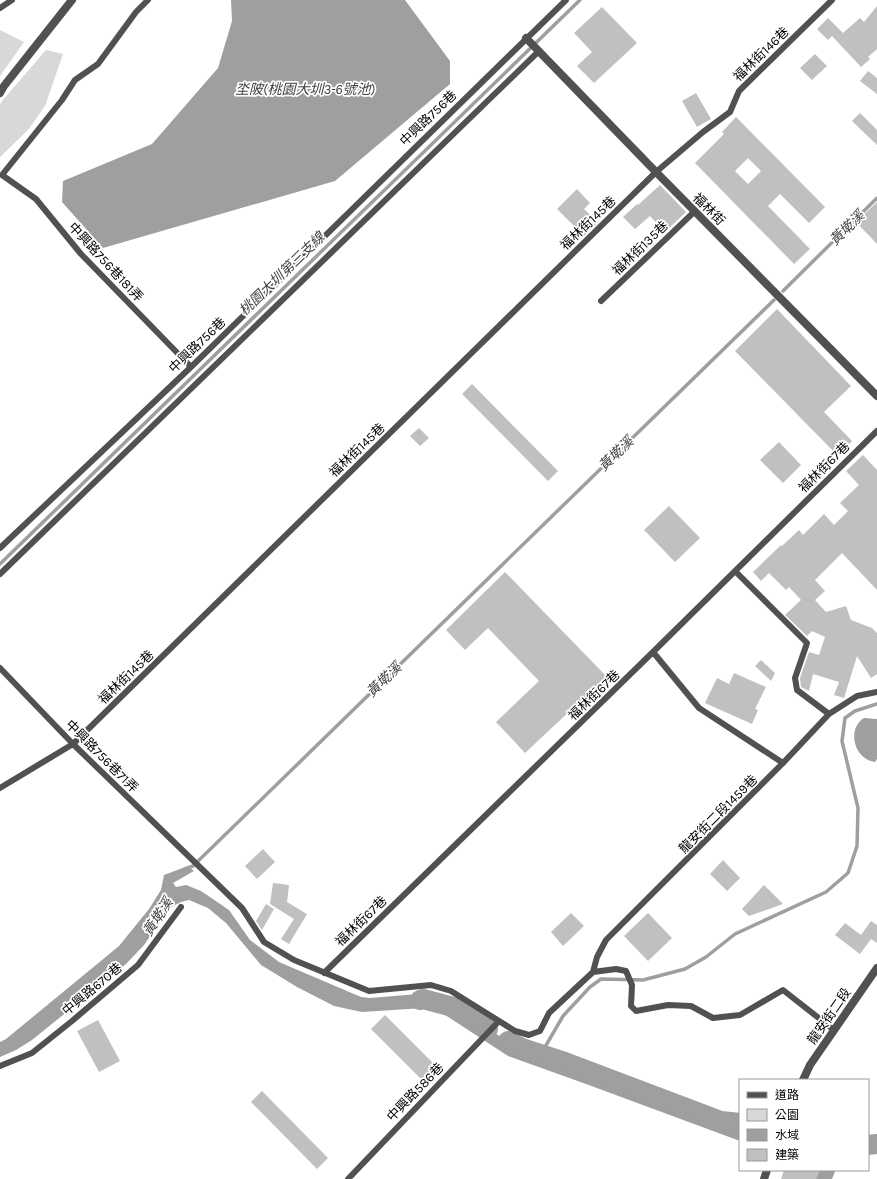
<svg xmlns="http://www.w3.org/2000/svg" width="877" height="1179" font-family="Karla,'Noto Sans TC',sans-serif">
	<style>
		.green { fill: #d8d8d8 }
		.water { fill: #9f9f9f }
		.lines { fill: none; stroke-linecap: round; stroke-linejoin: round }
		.stream { stroke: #9f9f9f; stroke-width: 3.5 }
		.river { stroke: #9f9f9f; stroke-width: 20 }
		.building { fill: #c0c0c0; fill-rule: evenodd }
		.service { stroke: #515151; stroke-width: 6 }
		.minor { stroke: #515151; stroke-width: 8 }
		.tertiary { stroke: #515151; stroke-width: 8 }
		.labels { text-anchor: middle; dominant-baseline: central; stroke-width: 3.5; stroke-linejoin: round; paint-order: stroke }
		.street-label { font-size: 13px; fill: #000; stroke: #fff }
		.water-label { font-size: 14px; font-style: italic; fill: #404040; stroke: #fff }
	</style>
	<rect width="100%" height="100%" fill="#fff"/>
	<!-- green -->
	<path class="green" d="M0,30L24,42L0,76Z
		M46,50L63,54L45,106L28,130L0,157V105L2,101Z"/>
	<!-- water -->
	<path class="water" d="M231,0H405L450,61V84L335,181L103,248L62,202L63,181L152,144L218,68L232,21Z
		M864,718L877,719V759L875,762C853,759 847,728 864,718Z
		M188,866L194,871L173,883L176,887L186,885L201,891L229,910L250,940L279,962L361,997L370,998L418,994L431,997L498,1035L534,1052L719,1125L740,1130V1141L586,1084L508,1056L436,1009L424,1008L362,1012L334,1006L297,987L261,965L226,923L208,908L189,900L181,902L171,907L144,945L126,964L32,1040L16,1050L0,1057V1042L6,1039L119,946L149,909L161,890L164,875Z"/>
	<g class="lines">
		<!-- stream -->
		<path class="stream" d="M783,291L877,198
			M0,564L580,0
			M185,869L193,866L774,300
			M541,1054L563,1016L590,987L601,979L643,980L685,969L706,957L735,934L826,892L848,873L857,846L858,808L842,741L845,718L855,711L877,704"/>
		<!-- river -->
		<path class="river" d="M420,1000L423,999L457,1008L488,1029
			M508,1041L522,1048L565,1062L721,1121L740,1123
			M868,1145L877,1144
			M821,1179L825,1170"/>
	</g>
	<!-- building -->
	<path class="building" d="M877,6V49L868,57L870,59L861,67L832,36L828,40L817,29L828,18L843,33L860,18L864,22Z
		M602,7L637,43L594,83L577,66L592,52L574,33Z
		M815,54L827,66L812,80L800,68Z
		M868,71L877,78V94L860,81Z
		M696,93L711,119L697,127L682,101Z
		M860,113L877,130V145L852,121Z
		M736,117L825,207L809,223L780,194L768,206L810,249L794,264L695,163L724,134L722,132ZM748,158L761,171L748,184L735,171Z
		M660,185L686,212L665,232L650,216L635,229L623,217L637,204L638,205Z
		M577,189L590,203L584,209L598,222L584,236L557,209Z
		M877,202V244L856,222Z
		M777,309L851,386L824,412L852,441L838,456L735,351Z
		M472,384L558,471L548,481L462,394Z
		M419,428L429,438L420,446L410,436Z
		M779,442L801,465L783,483L760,460Z
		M863,455L877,470V590L842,553L815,580L825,591L815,600L826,612L846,606L851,620L872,628L877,633V674L871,678L857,656L844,698L834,695L839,682L813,674L809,691L801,687L800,678L809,652L819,655L825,637L812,631L807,636L785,615L801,600L789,587L786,590L769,573L761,581L753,572L781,545L782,546L799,530L803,535L824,514L834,525L848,511L840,503L859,485L846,471Z
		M669,506L700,538L675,562L644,530Z
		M505,572L610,680L593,697L589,693L525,753L496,722L539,681L488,628L465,650L446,630Z
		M761,660L775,673L771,681L755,666Z
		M734,673L766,687L755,709L758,710L752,724L705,703L717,678L729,684Z
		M263,849L275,862L257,879L245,866Z
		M723,860L740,878L727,891L710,874Z
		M273,883L289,885L287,902L307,914L289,944L281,939L294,919L270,904Z
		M764,885L783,904L749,916L742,909Z
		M266,904L274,909L262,930L256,921Z
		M571,913L584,926L563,946L551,932Z
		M648,913L672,938L648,961L624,936Z
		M871,921L877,925V943L871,939L860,954L835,935L845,923L861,935Z
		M385,1015L441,1071L427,1085L371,1029Z
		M98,1020L120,1061L99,1072L77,1031Z
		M262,1091L328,1158L317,1169L251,1102Z
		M784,1170H820L816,1179H781Z"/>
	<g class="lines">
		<!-- service -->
		<path class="service" d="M148,0L136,12L98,64L75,80L62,100L2,175L36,199L81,254L191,367
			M0,8L12,0
			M601,301L694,212
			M0,548L191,367L566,0
			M735,571L807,643L795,678L797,690L829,714
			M0,574L539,51
			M653,652L699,708L783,763
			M0,668L73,744L242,908L264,942L294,960L369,991L431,985L451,991L515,1031L529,1035L540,1031L549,1013L593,972L616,969L626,971L632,985L631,1006L636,1011L668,1005L691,1006L713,1018L740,1015L783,990L834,1030
			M0,788L73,744L656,172L703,132L730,112L739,91L832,0
			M593,972L597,957L606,940L783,763L829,714L857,696L877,692
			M324,973L653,652L877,431
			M0,1066L32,1053L72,1021L138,965L181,907
			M348,1179L499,1021"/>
		<!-- minor -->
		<path class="minor" d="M526,38L656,172L877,396"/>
		<!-- tertiary -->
		<path class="tertiary" d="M0,93L4,86L72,0
			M803,1080L810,1065L877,968
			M764,1179L767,1170"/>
	</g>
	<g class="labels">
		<!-- street labels -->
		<g class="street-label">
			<text transform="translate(761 54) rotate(-44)">福林街146巷</text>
			<text transform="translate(428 118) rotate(-44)">中興路756巷</text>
			<text transform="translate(709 209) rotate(45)">福林街</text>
			<text transform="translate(588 223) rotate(-44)">福林街145巷</text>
			<text transform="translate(640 248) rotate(-44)">福林街135巷</text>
			<text transform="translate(106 262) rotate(47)">中興路756巷181弄</text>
			<text transform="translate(197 345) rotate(-44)">中興路756巷</text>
			<text transform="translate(357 450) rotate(-44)">福林街145巷</text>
			<text transform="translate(824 467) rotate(-45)">福林街67巷</text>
			<text transform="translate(126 677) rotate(-44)">福林街145巷</text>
			<text transform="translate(594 695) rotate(-44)">福林街67巷</text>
			<text transform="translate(102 756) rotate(45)">中興路756巷71弄</text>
			<text transform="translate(718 814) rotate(-45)">龍安街二段1459巷</text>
			<text transform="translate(361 921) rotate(-44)">福林街67巷</text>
			<text transform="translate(92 989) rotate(-40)">中興路670巷</text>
			<text transform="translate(829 1016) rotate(-55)">龍安街二段</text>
			<text transform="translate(415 1092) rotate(-46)">中興路586巷</text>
		</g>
		<!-- water labels -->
		<g class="water-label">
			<text x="305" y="89">坔陂(桃園大圳3-6號池)</text>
			<text transform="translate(847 228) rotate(-45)">黃墘溪</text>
			<text transform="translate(282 274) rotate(-44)">桃園大圳第三支線</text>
			<text transform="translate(616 454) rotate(-44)">黃墘溪</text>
			<text transform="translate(384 680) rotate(-44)">黃墘溪</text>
			<text transform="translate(158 917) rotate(-57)">黃墘溪</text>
		</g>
	</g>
	<!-- legend -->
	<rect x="739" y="1079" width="130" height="92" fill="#ffffff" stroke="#999999"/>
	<rect x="747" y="1092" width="20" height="6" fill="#515151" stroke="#999999"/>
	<text x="775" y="1099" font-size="12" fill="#000000">道路</text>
	<rect x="747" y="1109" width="20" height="12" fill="#d8d8d8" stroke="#999999"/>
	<text x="775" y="1119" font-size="12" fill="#000000">公園</text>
	<rect x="747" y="1129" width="20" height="12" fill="#9f9f9f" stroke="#999999"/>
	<text x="775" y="1139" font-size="12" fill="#000000">水域</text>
	<rect x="747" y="1149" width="20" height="12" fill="#c0c0c0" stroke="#999999"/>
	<text x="775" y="1159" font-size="12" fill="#000000">建築</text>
</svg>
